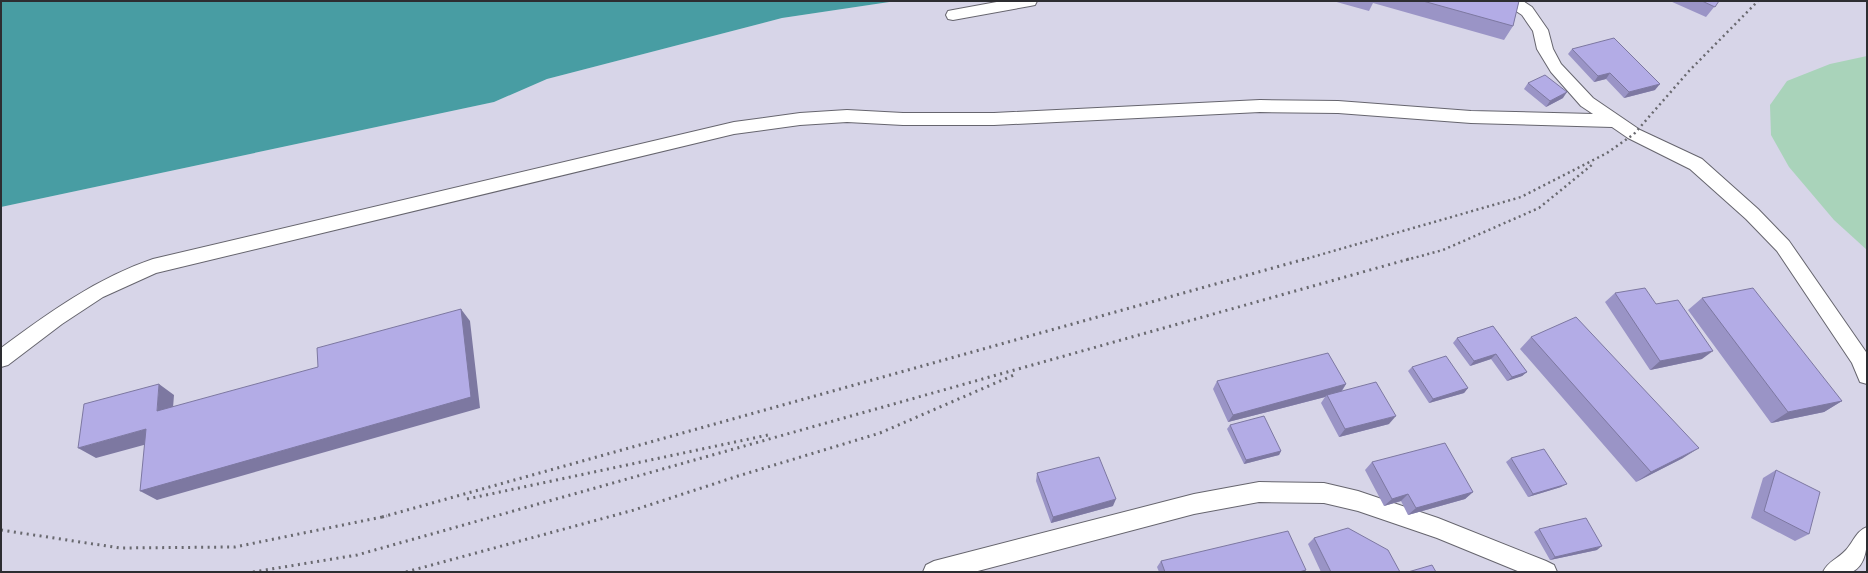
<svg xmlns="http://www.w3.org/2000/svg" width="1868" height="573" font-family="'Source Sans 3',sans-serif">
	<style>
		.built { fill: #d7d5e8 }
		.green { fill: #a9d3ba }
		.water { fill: #489da3 }
		.lines { fill: none; stroke-linecap: round; stroke-linejoin: round }
		.lane-casing { stroke: #66656e; stroke-width: 2 }
		.lane { fill: #fff; fill-rule: evenodd }
		.rail-far1 { stroke: #69696f; stroke-width: 2.5; stroke-dasharray: 2 3.5; stroke-linecap: butt }
		.rail { stroke: #69696f; stroke-width: 3; stroke-dasharray: 2 4.5; stroke-linecap: butt }
		.wall { fill: #9a94c6 }
		.shaded-wall { fill: #7d78a1 }
		.building { fill: #b3ace6; stroke: #7d78a1 }
	</style>
	<rect width="100%" height="100%" fill="#e2e1ec"/>
	<!-- built -->
	<path class="built" d="M896,1H1867V572H1V207L494,102L547,79L782,18Z"/>
	<!-- green -->
	<path class="green" d="M1867,56V250L1834,220L1789,167L1771,135L1770,105L1787,81L1830,64Z"/>
	<!-- water -->
	<path class="water" d="M1,1H896L782,18L547,79L494,102L1,207Z"/>
	<g class="lines">
		<!-- lane casing -->
		<g class="lane-casing">
			<path id="lane" d="M1002,1H1037L1035,5L1030,6L953,20L948,19L946,15L948,11L953,10Z
				M1505,1H1523L1532,7L1548,30L1553,49L1561,64L1593,98L1640,130L1702,159L1758,209L1789,241L1866,352L1867,384L1860,382L1852,363L1777,251L1746,219L1690,169L1628,138L1612,127L1471,123L1338,113L1260,112L994,125H903L847,122L800,125L734,134L156,273L103,297L62,324L8,365L1,367V348C48,313 97,278 153,259L734,122L800,113L847,110L903,113H994L1260,100L1338,101L1471,111L1593,114L1581,106L1551,72L1537,49L1533,31L1522,15L1507,5Z
				M1259,482L1324,483L1358,491L1438,518L1546,561L1554,565L1557,572H1520L1437,538L1358,511L1324,503L1259,502L1194,514L974,572H923L926,565L934,561L1194,494Z
				M1867,527C1867,543 1868,564 1852,572C1845,573 1831,572 1823,572C1828,561 1838,559 1846,550C1854,541 1856,531 1867,527Z"/>
		</g>
		<!-- lane -->
		<use href="#lane" class="lane"/>
		<!-- rail-far1 -->
		<path class="rail-far1" d="M1302,260L1521,197L1607,153L1634,134L1689,71L1758,1
			M1406,260L1443,250L1539,208L1593,164"/>
		<!-- rail -->
		<path class="rail" d="M467,499L768,435
			M382,517L1305,259
			M1,530L120,548L235,547L387,516
			M253,572L357,555L1409,259
			M406,572L634,510L738,476L880,433L1014,375"/>
	</g>
	<!-- wall -->
	<path class="wall" d="M1333,1H1519L1513,26L1504,40L1373,3L1369,11Z
		M1670,1H1719L1706,17Z
		M1572,49L1655,90L1624,98L1606,79L1594,82L1568,54Z
		M1528,83L1563,98L1546,107L1524,89Z
		M1615,293L1656,304L1702,359L1650,370L1605,302Z
		M1702,298L1842,401L1824,412L1771,423L1688,310Z
		M1493,326L1527,372L1522,376L1507,381L1491,359L1470,366L1453,343L1457,338Z
		M1531,337L1683,458L1636,482L1520,349Z
		M1412,367L1468,388L1464,393L1429,403L1408,371Z
		M1217,381L1346,384L1342,391L1389,424L1339,437L1321,403L1325,397L1228,422L1213,389Z
		M1230,425L1281,451L1279,455L1244,464L1227,429Z
		M1511,458L1561,487L1528,497L1506,462Z
		M1372,462L1473,492L1465,499L1408,515L1401,501L1384,506L1365,470Z
		M1776,470L1809,534L1795,541L1751,518L1763,478Z
		M1037,473L1113,506L1051,523L1036,481Z
		M1539,529L1597,550L1550,560L1534,532Z
		M1314,538L1400,572H1321L1308,544Z
		M1161,561L1306,570L1304,572H1159L1157,567Z"/>
	<!-- shaded-wall -->
	<path class="shaded-wall" d="M1610,73L1606,79L1594,82L1598,76Z
		M1660,84L1655,90L1624,98L1629,92Z
		M1567,92L1563,98L1546,107L1550,101Z
		M461,309L470,321L480,408L157,500L140,491Z
		M1713,351L1702,359L1650,370L1660,361Z
		M1496,354L1491,359L1470,366L1474,361Z
		M1527,372L1522,376L1507,381L1512,377Z
		M159,384L174,395L172,421L157,411Z
		M1346,384L1340,393L1327,395L1325,397L1228,422L1233,415Z
		M1468,388L1464,393L1429,403L1433,399Z
		M1842,401L1824,412L1771,423L1788,412Z
		M1396,416L1389,424L1339,437L1345,429Z
		M146,429L162,440L96,458L78,448Z
		M1699,448L1683,458L1636,482L1651,472Z
		M1281,451L1279,455L1244,464L1246,460Z
		M1567,484L1561,487L1528,497L1533,494Z
		M1473,492L1465,499L1408,515L1416,508Z
		M1408,494L1401,501L1384,506L1392,499Z
		M1116,499L1113,506L1051,523L1053,517Z
		M1602,546L1597,550L1550,560L1555,557Z"/>
	<!-- building -->
	<path class="building" d="M1423,1H1519L1513,26Z
		M1702,1H1719L1715,7Z
		M1614,38L1660,84L1629,92L1610,73L1598,76L1572,49Z
		M1545,75L1567,92L1550,101L1528,83Z
		M1645,288L1656,304L1678,300L1713,351L1660,361L1615,293Z
		M1753,288L1842,401L1788,412L1702,298Z
		M461,309L471,397L140,491L146,429L78,448L84,404L159,384L157,411L318,367L317,348Z
		M1576,317L1699,448L1651,472L1531,337Z
		M1493,326L1527,372L1512,377L1496,354L1474,361L1457,338Z
		M1328,353L1346,384L1233,415L1217,381Z
		M1446,356L1468,388L1433,399L1412,367Z
		M1376,382L1396,416L1345,429L1327,395Z
		M1264,416L1281,451L1246,460L1230,425Z
		M1445,443L1473,492L1416,508L1408,494L1392,499L1372,462Z
		M1544,449L1567,484L1533,494L1511,458Z
		M1099,457L1116,499L1053,517L1037,473Z
		M1776,470L1820,492L1809,534L1764,511Z
		M1586,518L1602,546L1555,557L1539,529Z
		M1348,528L1388,550L1400,572H1331L1314,538Z
		M1288,531L1306,570L1299,572H1165L1161,561Z
		M1432,565L1436,572H1408Z"/>
	<!-- border -->
	<rect width="1868" height="573" fill="none" stroke="#2d2d31" stroke-width="4"/>
</svg>
